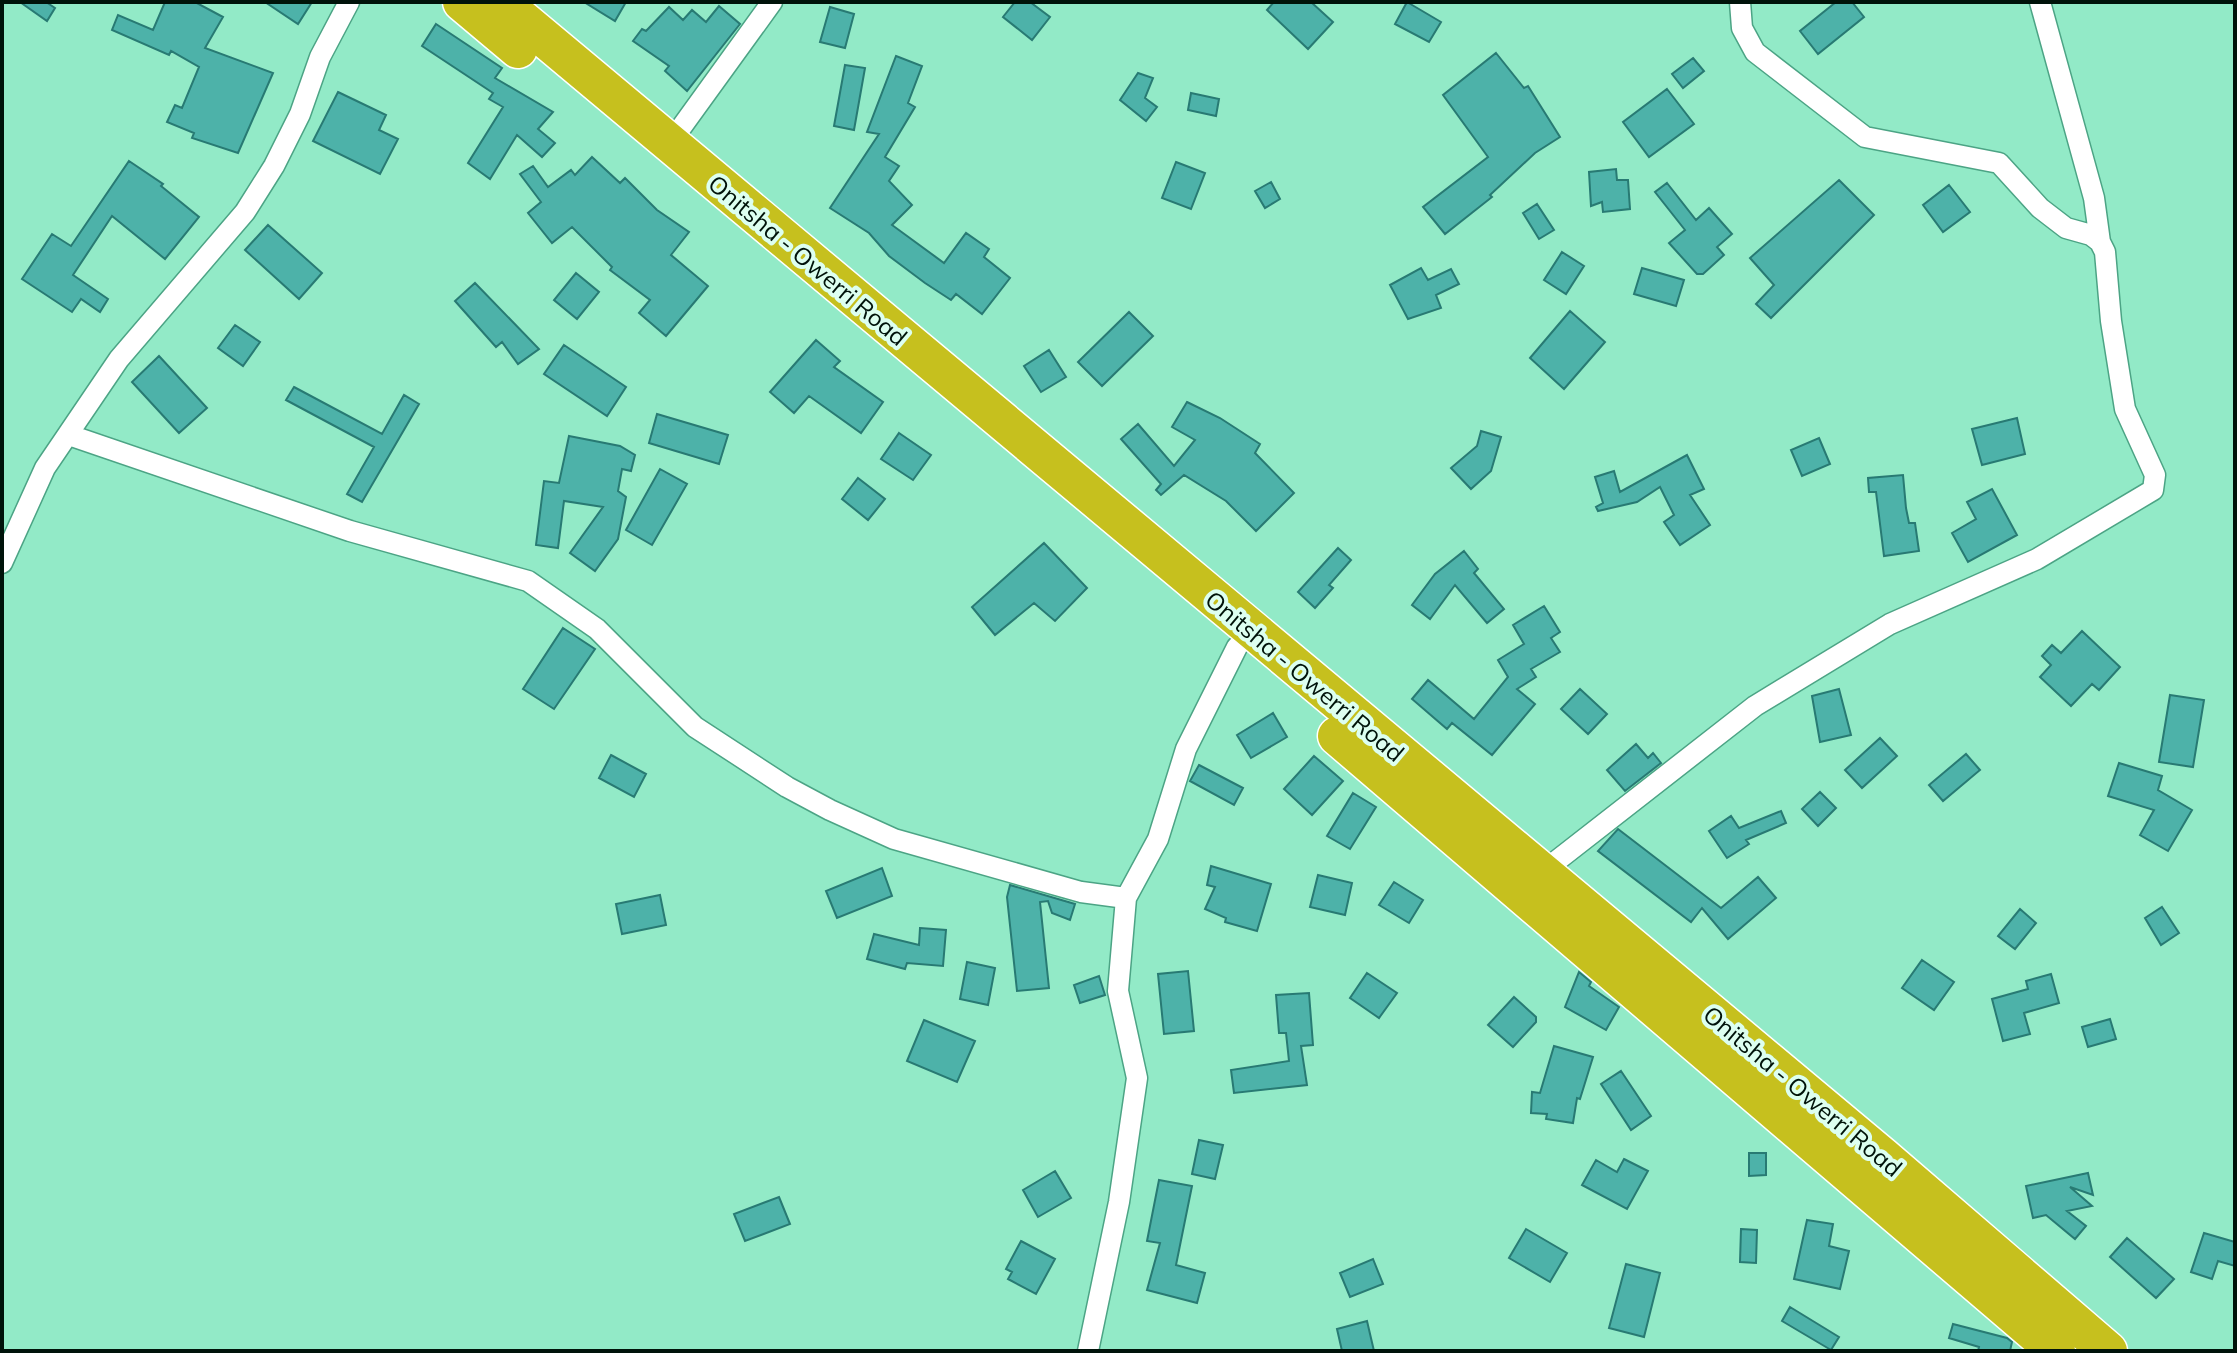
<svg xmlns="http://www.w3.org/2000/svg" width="2237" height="1353" font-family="Mulish,sans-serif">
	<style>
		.building { fill: #4db2a9; stroke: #287a73; stroke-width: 2 }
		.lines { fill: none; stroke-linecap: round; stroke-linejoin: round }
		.street-casing { stroke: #4ca485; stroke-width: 23 }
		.highway-casing { stroke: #fff; stroke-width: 41 }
		.street { stroke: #fff; stroke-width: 20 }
		.highway { stroke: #c6c01e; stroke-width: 38 }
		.labels { text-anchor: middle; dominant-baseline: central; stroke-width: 8; stroke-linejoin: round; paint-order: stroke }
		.street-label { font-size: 24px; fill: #00130a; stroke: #ddfff0 }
	</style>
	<rect width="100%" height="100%" fill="#92eac7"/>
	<!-- building -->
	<path class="building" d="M20,2H46L55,8L47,21Z
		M165,2H195L223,17L205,48L273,73L238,153L192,138L194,133L167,122L175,105L182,108L199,67L171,51L169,55L112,30L118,15L153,30Z
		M265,2H312L298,24Z
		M584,2H626L615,21Z
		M1015,2H1030L1050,17L1032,40L1003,17Z
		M1274,2H1311L1333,22L1308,49L1267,10Z
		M1407,2L1441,22L1429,42L1395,24Z
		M1836,2H1852L1864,17L1818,54L1800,31Z
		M719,6L740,24L687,91L665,71L669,66L633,41L642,29L646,31L669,7L683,20L692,10L706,22Z
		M830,7L854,14L845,48L820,42Z
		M436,24L502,68L495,78L553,112L538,129L555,143L542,157L517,135L490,179L468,163L503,107L489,99L493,93L422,46Z
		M1496,53L1524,88L1528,86L1560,137L1535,153L1490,195L1492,197L1445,234L1423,207L1488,157L1443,95Z
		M896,56L922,66L908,103L915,107L885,157L899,166L889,181L912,205L892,225L944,263L966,233L989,249L984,257L1010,278L982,314L956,294L951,300L925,283L889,256L869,233L830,208L879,134L867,132Z
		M1693,58L1704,71L1683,88L1672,74Z
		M845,65L865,68L854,130L834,126Z
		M1138,73L1153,78L1145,98L1157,107L1146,121L1120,100Z
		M1667,89L1694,124L1649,157L1623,122Z
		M338,92L386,115L379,130L398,139L380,174L313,141Z
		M1191,93L1219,99L1216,116L1188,110Z
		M592,157L620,183L625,178L657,210L689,232L671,255L708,286L666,336L639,313L650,300L610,270L612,267L572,227L552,243L528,213L541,202L520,174L533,166L548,187L571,170L575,175Z
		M129,161L163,184L161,186L199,217L165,259L112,216L73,275L108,299L100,312L81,299L72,312L22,279L52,234L71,246Z
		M1176,162L1205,173L1191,209L1162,198Z
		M1616,169L1617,180H1628L1630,209L1603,212L1602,202L1591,206L1589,172Z
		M1839,180L1874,215L1771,318L1756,304L1774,285L1750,258Z
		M1271,182L1280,199L1265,208L1255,191Z
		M1667,183L1696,220L1709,208L1732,234L1717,247L1724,255L1703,274H1697L1669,243L1685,230L1655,192Z
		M1949,185L1970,212L1943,232L1923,205Z
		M1537,204L1554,230L1539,239L1523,213Z
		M268,225L322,273L299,299L245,250Z
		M1562,252L1584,266L1566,294L1544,280Z
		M1421,268L1428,280L1451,269L1459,284L1436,295L1441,308L1408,319L1390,285Z
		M1642,268L1684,280L1676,306L1634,294Z
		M576,273L599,292L577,319L554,300Z
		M475,283L539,349L518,364L502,342L496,347L455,301Z
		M1570,311L1605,342L1564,389L1530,358Z
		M1129,312L1153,336L1102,386L1078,362Z
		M235,325L260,342L243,366L218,348Z
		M816,340L840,361L834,367L883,402L861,433L809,396L794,413L770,392Z
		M564,345L626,387L607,416L544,374Z
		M1049,350L1066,377L1041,392L1024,366Z
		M159,356L207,408L179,433L132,382Z
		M294,387L382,434L404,395L419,404L362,502L347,494L374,447L286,400Z
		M1187,402L1220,418L1260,444L1255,453L1294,493L1256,531L1226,501L1184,475L1161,495L1156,490L1161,484L1121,439L1138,424L1174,466L1195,440L1172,427Z
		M657,414L728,435L719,464L649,443Z
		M2017,418L2025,454L1982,465L1972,429Z
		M1481,431L1501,437L1491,471L1471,489L1451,468L1477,446Z
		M899,433L931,455L913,480L881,459Z
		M569,436L620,446L635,455L631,471L622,469L618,491L626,497L618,539L595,571L570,553L603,507L564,501L558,548L536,545L544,481L559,483Z
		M1819,438L1830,464L1802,476L1791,450Z
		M1687,455L1704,489L1690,495L1710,525L1680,545L1664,522L1674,515L1660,487L1637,502L1598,511L1596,507L1603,503L1595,477L1614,471L1620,492Z
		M660,469L687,484L652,545L626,530Z
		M1903,475L1906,508L1909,523H1915L1919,551L1884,556L1876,492H1869L1868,478Z
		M858,478L885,499L868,520L842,499Z
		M1992,489L2017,535L1968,562L1952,533L1976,519L1967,502Z
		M1044,543L1087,588L1055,621L1034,603L995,635L972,607Z
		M1338,548L1351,560L1329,585L1333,588L1315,608L1298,592Z
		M1464,551L1478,569L1474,573L1504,609L1487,623L1455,585L1430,619L1412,605L1435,574Z
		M1544,606L1560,632L1551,638L1560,652L1531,669L1536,677L1517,689L1535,704L1492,755L1452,723L1447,729L1412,699L1428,680L1474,719L1508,677L1498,660L1524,644L1513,625Z
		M563,628L595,649L554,709L523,689Z
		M2082,631L2120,667L2099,690L2092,684L2071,706L2040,677L2051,665L2042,656L2052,645L2061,653Z
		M1580,689L1607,714L1588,734L1561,709Z
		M1839,689L1851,735L1820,742L1812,696Z
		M2170,695L2204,700L2193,767L2159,762Z
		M1273,713L1287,737L1251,758L1237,735Z
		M1880,738L1897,756L1862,788L1845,770Z
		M1636,744L1648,758L1653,753L1661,763L1625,791L1607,770Z
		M1966,754L1980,770L1943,801L1929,785Z
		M611,755L646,774L634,797L599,778Z
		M1314,756L1343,781L1312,815L1284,789Z
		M2119,763L2162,776L2158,790L2192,810L2168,851L2140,835L2154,810L2108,796Z
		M1199,765L1243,788L1234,805L1190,781Z
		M1820,792L1836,808L1818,826L1802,809Z
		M1353,793L1376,807L1350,849L1327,836Z
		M1781,811L1786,823L1746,840L1749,844L1727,858L1709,831L1731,816L1739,828Z
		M1618,829L1721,908L1758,877L1776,898L1728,939L1702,908L1691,922L1598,851Z
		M1211,866L1271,884L1257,931L1225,922L1226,918L1205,909L1215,887L1207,885Z
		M882,868L892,896L837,918L826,891Z
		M1318,875L1352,883L1345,915L1310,907Z
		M1394,882L1423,900L1409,923L1379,905Z
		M1010,885L1075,904L1070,920L1052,913L1048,901L1040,902L1049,988L1017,991L1007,897Z
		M660,895L666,925L622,934L616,904Z
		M2162,907L2179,933L2161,945L2145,918Z
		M2020,909L2036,923L2015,949L1998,936Z
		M920,928L946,930L943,966L907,963L905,969L867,959L874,934L919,945Z
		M1922,960L1954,982L1934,1010L1902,988Z
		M967,962L995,968L988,1005L960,999Z
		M1188,971L1194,1031L1164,1034L1158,974Z
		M1579,972L1591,982L1589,986L1619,1007L1606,1030L1565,1007Z
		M1367,973L1397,993L1379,1018L1350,998Z
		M2051,974L2059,1003L2024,1013L2030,1034L2003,1041L1992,999L2028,989L2026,981Z
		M1099,976L1105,995L1080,1003L1074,985Z
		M1309,993L1313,1045L1301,1046L1307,1085L1234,1093L1231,1070L1289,1061L1286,1033H1279L1276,995Z
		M1514,997L1536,1017V1022L1513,1047L1488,1025Z
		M2110,1019L2116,1039L2088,1047L2082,1027Z
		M924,1020L975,1041L957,1082L907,1061Z
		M1554,1046L1593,1057L1580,1099L1577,1098L1573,1123L1546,1119L1547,1114L1531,1113L1532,1092L1540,1093Z
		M1621,1071L1651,1116L1631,1130L1601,1084Z
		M1199,1140L1223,1145L1215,1179L1192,1174Z
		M1749,1153H1766V1175L1749,1176Z
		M1624,1159L1648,1171L1627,1209L1582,1185L1596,1160L1617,1172Z
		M1055,1171L1071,1198L1038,1217L1023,1190Z
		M2088,1173L2093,1195L2070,1187L2092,1206L2067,1211L2086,1226L2075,1239L2046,1215L2033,1218L2026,1186Z
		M1159,1180L1192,1186L1176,1265L1205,1273L1197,1303L1147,1290L1160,1243L1147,1241Z
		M779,1197L790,1224L745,1241L734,1214Z
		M1807,1220L1833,1224L1829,1246L1849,1251L1840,1289L1794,1279Z
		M1526,1229L1567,1253L1550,1282L1509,1258Z
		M1741,1229L1757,1230L1756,1263L1740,1262Z
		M2204,1233L2235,1242V1266L2218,1261L2212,1279L2191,1272Z
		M2127,1238L2174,1279L2156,1298L2110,1257Z
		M1021,1241L1055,1259L1036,1294L1008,1279L1012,1272L1006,1269Z
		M1373,1259L1383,1284L1350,1297L1340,1273Z
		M1626,1264L1660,1273L1644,1337L1609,1328Z
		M1790,1307L1839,1337L1831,1350L1782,1321Z
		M1367,1321L1374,1351H1342L1337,1329Z
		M1953,1324L2007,1338L2012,1342L2010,1351H1978L1979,1347L1949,1338Z"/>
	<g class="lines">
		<!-- street casing -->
		<g class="street-casing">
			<path id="street" d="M2040,2L2094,198L2100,242
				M670,143L772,2
				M69,435L350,531L528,581L597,629L695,727L787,787L830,810L894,839L1081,892L1126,898
				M2,563L45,468L119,359L245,212L274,166L300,114L320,57L349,2
				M1541,873L1755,706L1890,624L2037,559L2153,490L2155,475L2125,409L2111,321L2105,252L2100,242L2091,235L2066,228L2040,208L1999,163L1865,137L1755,52L1742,28L1740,2
				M1088,1351L1119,1202L1137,1078L1118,991L1126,898L1158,839L1186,749L1237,647"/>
		</g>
		<!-- highway casing -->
		<g class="highway-casing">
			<path id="highway" d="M462,2L518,49
				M501,2L1883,1157L2108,1351
				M1337,736L2056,1351"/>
		</g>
		<!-- street -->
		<use href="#street" class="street"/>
		<!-- highway -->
		<use href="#highway" class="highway"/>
	</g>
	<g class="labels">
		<!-- street labels -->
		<g class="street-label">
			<text transform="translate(808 260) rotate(40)">Onitsha - Owerri Road</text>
			<text transform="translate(1305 676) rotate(40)">Onitsha - Owerri Road</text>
			<text transform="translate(1803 1091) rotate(40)">Onitsha - Owerri Road</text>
		</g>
	</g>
	<!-- border -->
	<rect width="2237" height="1353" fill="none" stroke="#00130a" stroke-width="8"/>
</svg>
